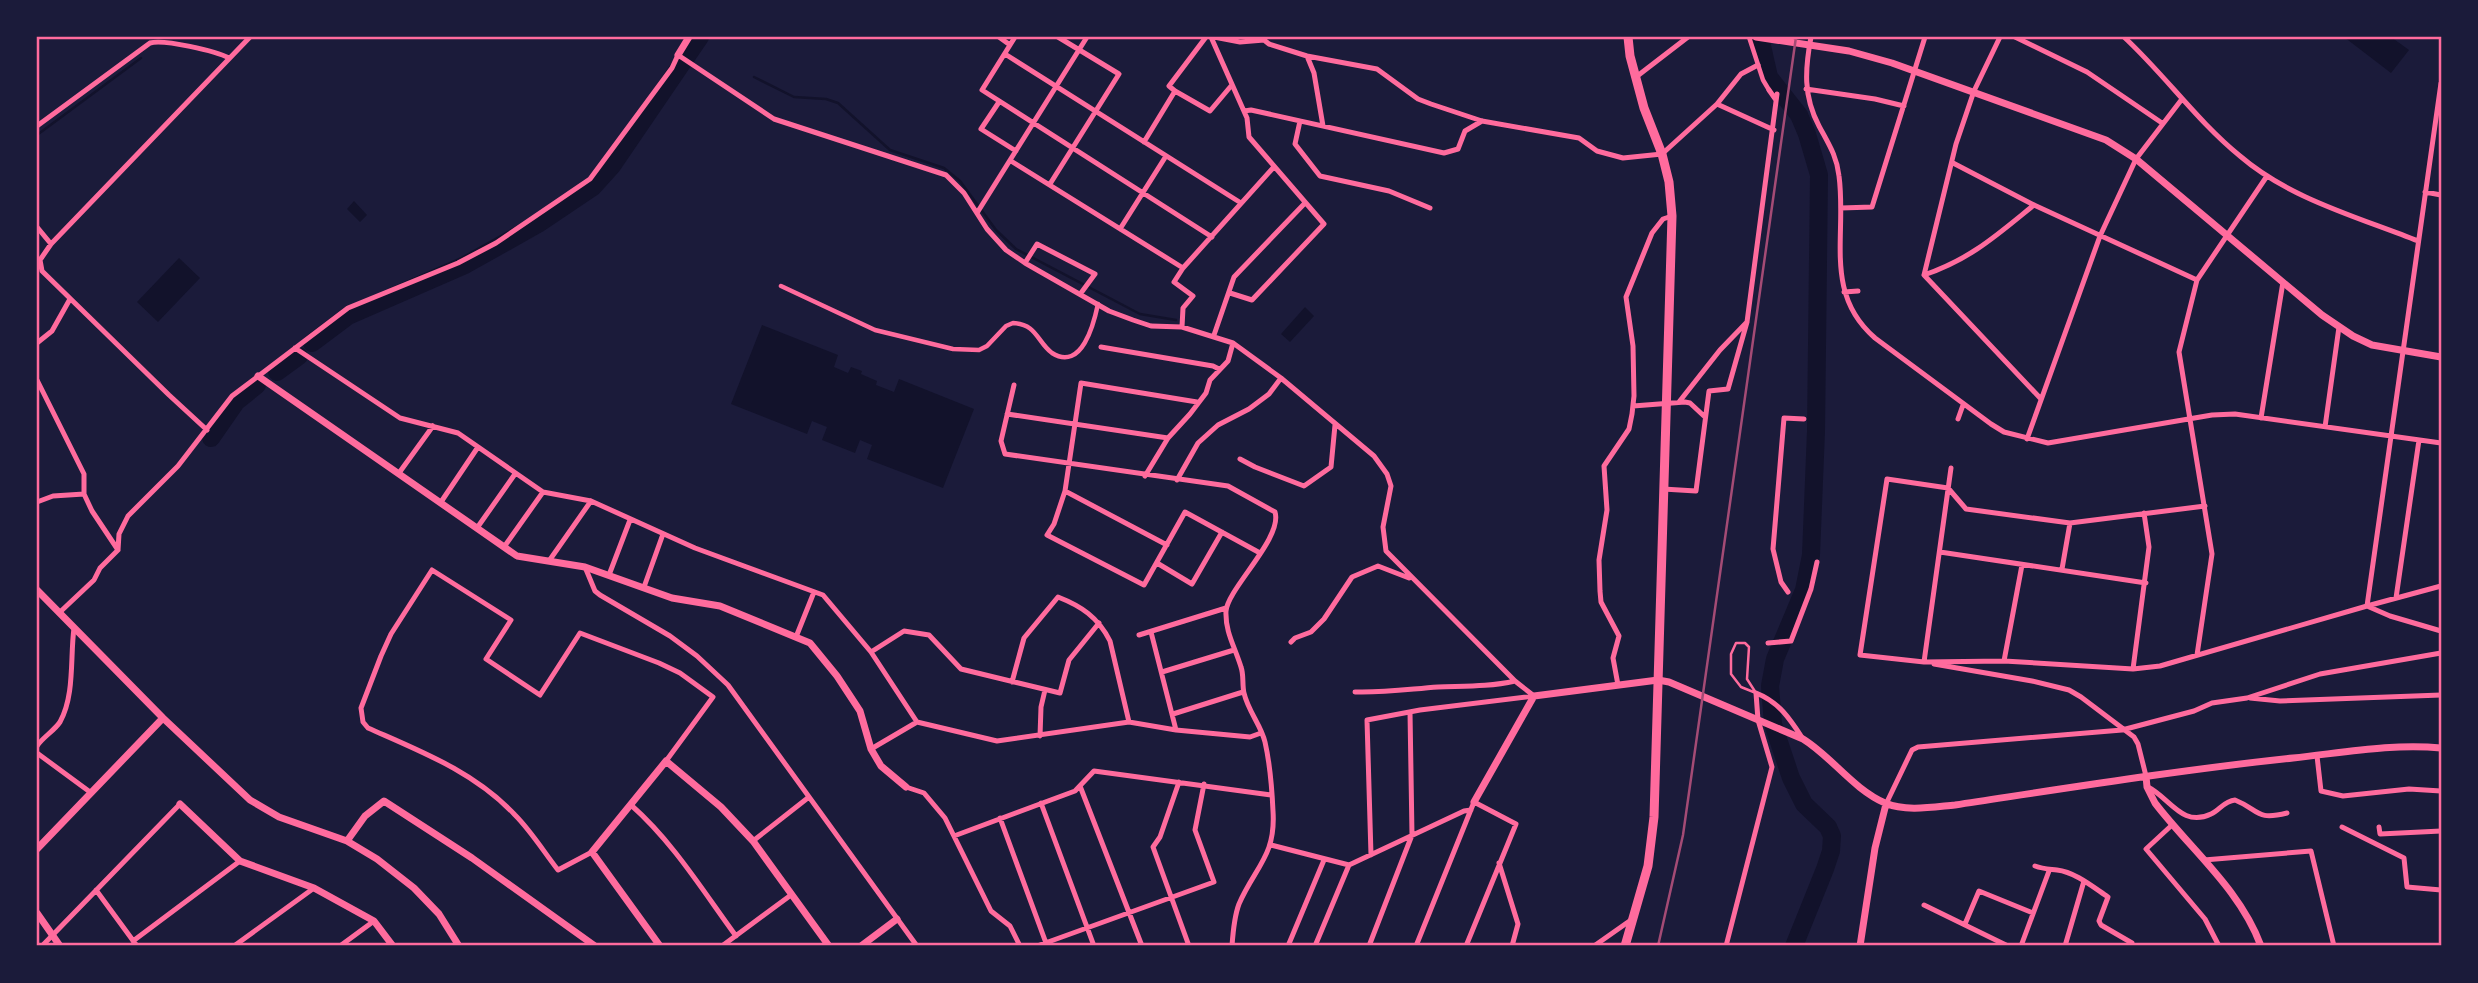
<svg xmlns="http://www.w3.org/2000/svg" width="2478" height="983" font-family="Literata,serif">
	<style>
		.water { fill: #12122b }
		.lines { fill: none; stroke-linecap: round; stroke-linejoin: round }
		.stream { stroke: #12122b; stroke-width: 2.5 }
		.river { stroke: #12122b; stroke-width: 18 }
		.service { stroke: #ff6b9d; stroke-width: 2.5 }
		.pedestrian { stroke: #ff6b9d; stroke-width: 4.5 }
		.minor { stroke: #ff6b9d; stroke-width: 5 }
		.tertiary { stroke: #ff6b9d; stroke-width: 7 }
		.primary { stroke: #ff6b9d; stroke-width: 9 }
		.rail { stroke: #a44b75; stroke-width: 2.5 }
		.neatline { fill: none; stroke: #ff6b9d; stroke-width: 2.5 }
	</style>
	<rect width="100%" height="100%" fill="#1b1b3a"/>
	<!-- water -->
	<path class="water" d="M2344,37H2391L2409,50L2391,73Z
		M354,201L367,215L360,222L347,209Z
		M179,258L200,278L158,322L137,302Z
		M1305,307L1314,316L1290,342L1281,334Z
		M762,325L838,355L834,367L848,373L851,367L862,371L861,374L877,381L876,385L894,392L899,379L974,409L943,488L867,459L872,445L860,440L855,453L822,440L827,427L812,421L807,434L731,404Z"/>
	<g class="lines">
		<!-- stream -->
		<path class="stream" d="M754,77L794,97L826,99L838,103L890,150L944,168L960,181L996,230L1016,249L1140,314L1176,320
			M37,135L141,58"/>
		<!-- river -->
		<path class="river" d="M1760,37L1769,77L1799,115L1807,134L1819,175L1816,431L1811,555L1804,590L1775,659L1770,686L1773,724L1791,778L1804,804L1828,827L1832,836L1831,851L1825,869L1794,946
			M312,343L348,316L465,265L538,224L593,187L612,166L700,37
			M277,372L299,356
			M211,438L236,402L257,385"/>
		<!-- service -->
		<path class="service" d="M1736,643H1745L1749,647L1747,679L1756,693L1741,687L1731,674V654Z"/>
		<!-- pedestrian -->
		<path class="pedestrian" d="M1749,37L1763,80L1769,90
			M781,286L875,330L953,349L979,350L987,346L1006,326L1013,323C1037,324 1037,342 1052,353C1082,372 1094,323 1098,304"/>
		<!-- minor -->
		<path class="minor" d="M999,37L1010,45
			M1015,37L982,90L1212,237
			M1211,37L1247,118L1249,137L1324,224L1252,300L1230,293
			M1214,37L1240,42L1264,40L1269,44L1307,56L1377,69L1418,99L1431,104L1482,121L1579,138L1597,151L1623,158L1662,154L1717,104L1774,130
			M1811,37C1805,69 1803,96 1819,126C1828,143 1837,156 1839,176C1847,235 1823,293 1875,338L1991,424L2004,432L2048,443L2212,415L2235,414L2441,443
			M2015,37L2087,72L2162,123
			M2124,37C2165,75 2197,121 2240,156C2290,199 2358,217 2418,241
			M1005,54L1241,203
			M1307,56L1314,73L1323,126
			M1636,77L1688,37
			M2441,83L2367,606L2441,586
			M1806,89L1875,99L1904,106
			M1769,90L1776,100
			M1175,91L1169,86L1206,37
			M999,102L981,129L1016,151
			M1717,104L1741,74L1758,65
			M1244,111L1251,110L1444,153L1458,149L1465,131L1482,121
			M1300,121L1295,144L1320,176L1389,191L1430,208
			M37,126L150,43C164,39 216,51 229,58
			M1144,142L1175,91L1210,111L1231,86
			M1011,161L1183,268
			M1953,163L2034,205L2197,280
			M1050,184L1119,74L1058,37
			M2425,192L2441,195
			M1841,208L1872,207L1925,37
			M977,213L1087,37
			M37,227L51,244
			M1120,229L1166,156
			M1025,263L1037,244L1095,274L1081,293
			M1924,275L1956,144L1974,91L2000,37
			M1924,275L2041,399
			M1924,275C1971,259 1997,235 2034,205
			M1844,292L1858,291
			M1182,327L1183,308L1193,296L1174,282L1183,268L1273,168
			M1214,335L1234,277L1305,203
			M37,343L52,331L70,299
			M1101,347L1213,366L1219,369
			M295,348L400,418L458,433L543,492L591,501L695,548L823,595L871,652L917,722
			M37,380L84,474V494L92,511L118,550
			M1014,385L1001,441L1005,454L1228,486L1275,512C1283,538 1228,588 1226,611C1225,632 1235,647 1241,667C1244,675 1242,685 1244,693C1248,711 1261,725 1265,742C1270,764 1272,789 1273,811C1276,856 1255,867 1239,904C1234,917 1233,932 1232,946
			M1679,402L1720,350L1747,322
			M1633,406L1685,402L1690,403L1705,417
			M1007,414L1168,438
			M2261,418L2283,282
			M1958,419L1963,405
			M2325,427L2339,327
			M207,430L169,395L42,271L40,260L51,244L250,37
			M2027,439L2100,236L2136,159L2182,99
			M1240,459L1255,467L1304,486L1331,467L1335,425
			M399,473L433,426
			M1145,476L1168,438L1190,414L1206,393L1210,380L1228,361L1233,343
			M1177,480L1198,443L1218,425L1249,409L1269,394L1281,378
			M1663,489L1696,491L1709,391L1728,389L1747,322L1777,94
			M1065,491L1054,524L1047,535L1144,585L1185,512L1260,553
			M37,502L53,496L84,494
			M441,502L478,447
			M2205,506L2070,523L1966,509L1948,488L1887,479L1860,655L1924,662L2004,661L2133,669L2160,666L2367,606L2390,616L2441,631
			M477,528L515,474
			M1167,545L1065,491L1081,383L1197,402
			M504,547L543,492
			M1940,552L2146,583
			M549,561L591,501
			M1157,563L1192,584L1222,532
			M585,567L595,591L600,595L670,636L697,656L728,685L917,946
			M2062,569L2070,523
			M609,575L630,520
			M644,587L663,534
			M1788,592L1781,582L1773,549L1784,418L1804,419
			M2396,598L2419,440
			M59,613L94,580L100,568L118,550L119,534L128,516L178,466L232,396L348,308L458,263L496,243L590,179L672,68L678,55L774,119L946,175L964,193L987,229L1006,250L1025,263L1109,311L1133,320L1151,326L1182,327L1233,343L1281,378L1374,456L1387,474L1391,486L1383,527L1386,551L1515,681L1534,696
			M1151,632L1176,730
			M1139,635L1226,608
			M796,637L814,592
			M1291,642L1295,638L1311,632L1324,619L1352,577L1378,566L1409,578
			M1768,643L1791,641L1811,589L1817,562
			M871,652L904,631L929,635L961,669L1060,693L1069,660L1099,623
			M2197,655L2212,554L2179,352L2197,280L2267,176
			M2004,661L2022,565
			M1924,662L1951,468
			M1934,664L2032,681L2069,690L2081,697L2134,737L2138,744L2146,776
			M2133,669L2149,547L2144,513
			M1162,672L1234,650
			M1012,682L1024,638L1058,597C1081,606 1098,617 1110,641L1129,722
			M1618,685L1613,658L1619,636L1601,602L1600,591L1599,560L1607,510L1604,466L1629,429L1632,414L1634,396L1633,346L1626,297L1652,233L1663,219L1672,216
			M1355,692C1383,693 1410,689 1438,687C1464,686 1489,687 1515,681
			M2250,698L2280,701L2441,695
			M1173,714L1243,692
			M1040,736L1041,707L1045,690
			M37,746C43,737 54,731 60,722C75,695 70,657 74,628
			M871,749L917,722L997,741L1129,722L1176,730L1250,737L1261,733
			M37,753L90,792
			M2317,756L2321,791L2343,796L2409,789L2441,791
			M1179,782L1160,837L1153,847L1189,946
			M1080,786L1142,946
			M906,787L924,793L945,818L991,911L1010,926L1020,946
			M2148,787C2170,798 2182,828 2211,814C2220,810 2224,801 2235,800C2260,810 2255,821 2287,813
			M1041,803L1094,946
			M1886,804L1912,750L1918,747L2122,730L2194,711L2212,703L2247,698L2320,674L2441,653
			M631,805C673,842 703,891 736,936
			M1000,818L1046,943
			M2172,825L2146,849L2205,919L2219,946
			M2342,827L2404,858L2407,887L2441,890
			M2379,827L2380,834L2441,831
			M954,836L1075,791L1094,771L1271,795
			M753,841L809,797
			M1271,845L1349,865L1464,811L1471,810
			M592,852L558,870C544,852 531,831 515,815C475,772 420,751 368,728L363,722L361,708L381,656L391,634L432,570L511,620L486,659L540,695L580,633L659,663L680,673L713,697L666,761
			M1371,855L1367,720L1420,710L1534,696
			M2204,860L2311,851L2334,946
			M1499,863L1518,924L1512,946
			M2035,866C2043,869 2049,869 2057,870C2075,872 2093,887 2108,897L2099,921L2101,925L2132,943L2131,946
			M96,890L137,946
			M1924,905L2008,946
			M1965,924L1979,891L2033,913
			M133,941L240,861
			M42,946L180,804
			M234,946L314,888
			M340,946L374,921
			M722,946L791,895
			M1037,946L1214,882L1195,830L1204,784
			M1288,946L1324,860
			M1315,946L1349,865
			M1369,946L1412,835L1410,712
			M1416,946L1474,802L1516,824L1466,946
			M1594,946L1631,920
			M1726,946L1772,767L1758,720L1756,693C1779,702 1790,719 1803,739
			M2021,946L2049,871
			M2065,946L2084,881"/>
		<!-- tertiary -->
		<path class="tertiary" d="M1756,37L1849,51L1892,63L2106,140L2136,159L2322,315L2353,336L2372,345L2441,357
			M678,55L689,37
			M258,376L517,556L585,567L672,598L720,606L810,643L837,676L860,711L871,749L881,766L906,787
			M37,590L163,718L250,800L279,817L347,841L377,859L414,888L439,914L459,946
			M2146,776L2147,787L2155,803C2191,850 2240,889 2261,946
			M1474,802L1534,696L1658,680L1669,682L1803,739C1832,757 1853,789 1885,803C1906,812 1933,807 1955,805C2068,788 2180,770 2293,758C2341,753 2393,743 2441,748
			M180,804L240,861L314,888L374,921L393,946
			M347,841L365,816L384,801L472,858L595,946
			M37,849L163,718
			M37,913L60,946
			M660,946L592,852L666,761L721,807L753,841L829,946
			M861,946L897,919
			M1860,946L1875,848L1886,804"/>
		<!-- primary -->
		<path class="primary" d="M1625,946L1648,866L1654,817L1672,216L1669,182L1662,154L1644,108L1630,56L1628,37"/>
		<!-- rail -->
		<path class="rail" d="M1658,946L1683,835L1796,37"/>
	</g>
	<!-- border -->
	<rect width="2478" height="983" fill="none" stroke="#1b1b3a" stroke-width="77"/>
	<rect x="38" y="38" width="2402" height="906" class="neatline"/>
</svg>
